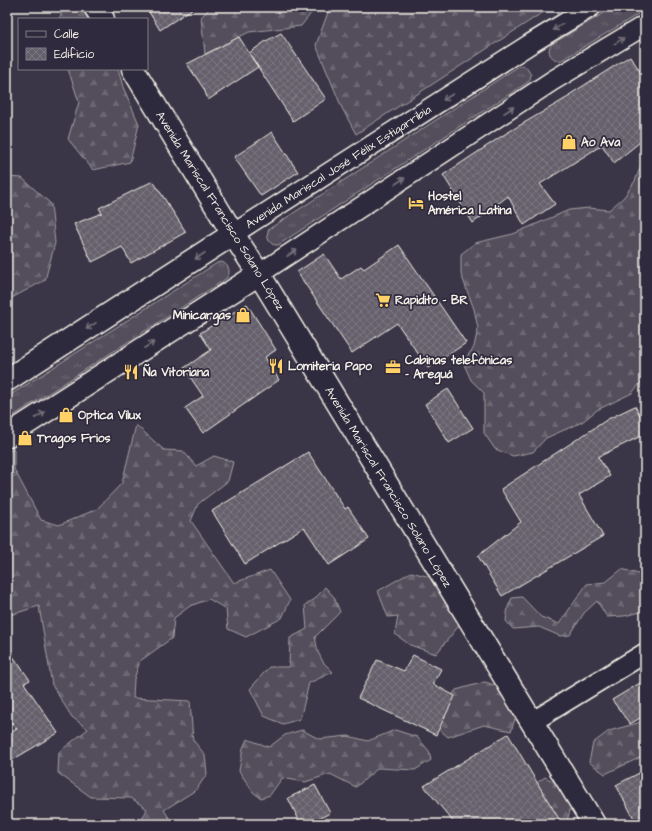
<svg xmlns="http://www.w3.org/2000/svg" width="652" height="831" font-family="'Architects Daughter',sans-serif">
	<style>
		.grass { fill: url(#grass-tufts); stroke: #a4a0a2 }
		.forest { fill: url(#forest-firs); stroke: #a4a0a2 }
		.building { fill: url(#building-cross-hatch); stroke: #f4f1e8 }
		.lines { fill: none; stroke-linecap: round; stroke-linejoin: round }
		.street-casing { stroke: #f4f1e8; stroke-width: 22 }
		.secondary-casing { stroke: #f4f1e8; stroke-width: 25 }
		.primary-casing { stroke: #f4f1e8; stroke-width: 25 }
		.street { stroke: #2f2a3d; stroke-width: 19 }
		.secondary { stroke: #2f2a3d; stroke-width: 22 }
		.primary { stroke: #2f2a3d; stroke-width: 22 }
		.oneway { stroke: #747079 }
		.labels { text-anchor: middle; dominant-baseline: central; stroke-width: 3.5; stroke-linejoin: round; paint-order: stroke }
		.poi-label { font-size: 12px; font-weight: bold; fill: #f4f1e8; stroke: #2f2a3d; text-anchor: start }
		.street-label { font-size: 12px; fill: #f4f1e8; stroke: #2f2a3d }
	</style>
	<defs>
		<pattern id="grass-tufts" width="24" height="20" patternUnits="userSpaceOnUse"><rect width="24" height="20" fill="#534e5c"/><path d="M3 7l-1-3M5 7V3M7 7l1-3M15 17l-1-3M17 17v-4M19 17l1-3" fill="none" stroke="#6c6873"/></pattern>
		<pattern id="forest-firs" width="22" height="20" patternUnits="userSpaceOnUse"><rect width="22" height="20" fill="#534e5c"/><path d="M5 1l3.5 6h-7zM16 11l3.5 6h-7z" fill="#6c6873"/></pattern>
		<pattern id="building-cross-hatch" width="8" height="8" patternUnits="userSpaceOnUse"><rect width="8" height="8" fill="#65616c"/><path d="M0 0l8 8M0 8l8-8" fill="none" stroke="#7c7881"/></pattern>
	</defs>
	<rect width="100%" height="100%" fill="#3b3647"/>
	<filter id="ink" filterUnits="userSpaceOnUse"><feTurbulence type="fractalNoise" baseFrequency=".025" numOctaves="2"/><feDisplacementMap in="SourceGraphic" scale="8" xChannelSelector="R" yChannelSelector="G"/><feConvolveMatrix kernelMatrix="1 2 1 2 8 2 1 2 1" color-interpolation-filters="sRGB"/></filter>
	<g filter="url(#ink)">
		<!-- grass -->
		<path class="grass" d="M614,7H645V10L562,60C552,62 545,51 552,44Z
			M522,65L526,67L531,75L530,79L528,82L278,245C269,246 265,236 269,229L519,66Z
			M222,262C229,265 231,272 227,278L7,420V397L217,263Z"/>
		<!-- forest -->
		<path class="forest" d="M64,7H87L100,19H59Z
			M211,7H316L301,26L249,32L205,54L201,17Z
			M330,7H551L356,134L342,108L316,45Z
			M68,69H118L123,87L139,124L130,162L93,170L68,139L79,102Z
			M645,143V376L644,379L632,393L597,410L582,422L546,438L533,452L513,456L495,449L484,433V393L471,380L463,362L474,347L478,328L474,309L461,274V254L475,243L513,234L569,210L589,208L609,210L624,197L635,181L642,163L643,145Z
			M7,177L22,178L51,204L55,243L45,280L10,299L7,305Z
			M136,425L164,450L183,451L196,466L214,456L233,462L228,481L198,504L191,521L234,583L270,570L290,600L282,618L246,637L228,629L226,609L209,599L190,606L174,618L172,638L140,661L134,679L133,698L190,701L193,740L205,755L207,774L196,790L164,810L173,824H140L147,809L131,798L91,797L58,773L59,752L88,729L72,717L52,685L39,606L7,616V452L14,449V469L41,520L59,525L97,509L122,483Z
			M622,569L638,574H645V611L624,616L607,617L597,601L584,613L570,635L560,636L539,627L513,629L506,621L508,607L512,598L522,597L541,617L559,624L587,584L606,582Z
			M411,572L430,577L460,603L461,623L436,654L410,645L395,634L398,616L388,617L378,591Z
			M325,587L334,597L340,612L315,637L318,652L323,662L333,672L309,683L300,719L283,724L264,716L250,689L269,667H289L290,638L307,629L305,605L315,599Z
			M485,682L504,688L520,704L511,731L484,725L448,737L440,730L439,721L446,703L456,690Z
			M645,721V756L641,757L605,774L589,762L593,743L609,731Z
			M302,730L319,739L348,736L368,741L395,730L417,737L429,751L431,760L415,770L378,768L356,787L330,774L305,782L282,778L270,795L261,798L253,792L239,771L243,748L247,739L269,747L285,735Z
			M545,777L561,786L572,803L567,821L562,824H501L502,809Z"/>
		<!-- building -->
		<path class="building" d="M146,7H195L160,30Z
			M281,33L326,99L293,121L249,53L266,41Z
			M239,37L258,67L208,100L204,89L187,64Z
			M630,56L645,79V138L614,163L602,145L540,184L555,204L524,225L508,196L473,223L443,175L505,134L570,96L569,95Z
			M272,132L298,172L261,196L234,157Z
			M153,181L186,232L131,263L122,247L92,262L74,224L102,213L99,208Z
			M399,245L466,343L428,368L397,323L352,353L297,272L324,254L341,279L361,266L364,269Z
			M247,304L276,350L265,357L279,380L203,433L185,408L203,396L184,368L211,350L200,333Z
			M448,389L473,428L449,443L425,404Z
			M635,406L645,425V434L598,457L610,476L579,495L603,536L502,596L478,556L521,522L501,489L608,419Z
			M308,452L345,509L348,507L369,539L329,565L304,527L245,564L212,511Z
			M7,648L30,680L24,683L58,733L7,763V735L17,729L7,718Z
			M413,655L441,669L433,684L455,696L436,735L358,698L377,660L404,671Z
			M645,680V715L630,724L612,700Z
			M508,734L562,824H455L424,786Z
			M645,770V824H637L616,785Z
			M315,785L330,813L308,824H301L288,798Z"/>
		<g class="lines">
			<!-- street casing -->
			<g class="street-casing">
				<g id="street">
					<path id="s1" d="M233,234L530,44L591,7"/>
					<path d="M259,274L552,81L645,25"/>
					<path d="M532,722L645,653"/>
				</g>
			</g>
			<!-- secondary casing -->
			<g class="secondary-casing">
				<path id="secondary" d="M95,7L103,19
					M133,69L233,234"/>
			</g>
			<!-- primary casing -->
			<g class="primary-casing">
				<g id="primary">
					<path id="s2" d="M7,380L233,234L259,274L594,824"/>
					<path d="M7,436L259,274"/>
				</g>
			</g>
			<!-- street -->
			<use href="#street" class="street"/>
			<!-- secondary -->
			<use href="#secondary" class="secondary"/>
			<!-- primary -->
			<use href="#primary" class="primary"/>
		</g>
		<!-- one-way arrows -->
		<defs><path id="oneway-shaft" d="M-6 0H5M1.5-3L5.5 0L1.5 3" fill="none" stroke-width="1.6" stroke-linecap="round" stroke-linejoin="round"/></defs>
		<g class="oneway">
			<use href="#oneway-shaft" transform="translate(558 27) rotate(148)"/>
			<use href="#oneway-shaft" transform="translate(619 41) rotate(-31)"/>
			<use href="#oneway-shaft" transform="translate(448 97) rotate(147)"/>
			<use href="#oneway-shaft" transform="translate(509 110) rotate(-33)"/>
			<use href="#oneway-shaft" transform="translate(400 181) rotate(-33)"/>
			<use href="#oneway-shaft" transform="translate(292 253) rotate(-33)"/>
			<use href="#oneway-shaft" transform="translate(200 256) rotate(147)"/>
			<use href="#oneway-shaft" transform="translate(91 326) rotate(147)"/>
			<use href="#oneway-shaft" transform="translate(149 345) rotate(-33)"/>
			<use href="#oneway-shaft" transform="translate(40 415) rotate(-33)"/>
		</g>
	</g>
	<!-- icons -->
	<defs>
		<g id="shop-bare" transform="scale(1.2)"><path d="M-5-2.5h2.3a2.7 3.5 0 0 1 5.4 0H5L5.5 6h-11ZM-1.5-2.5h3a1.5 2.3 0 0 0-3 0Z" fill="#ffd166" stroke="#2f2a3d" stroke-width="2.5" paint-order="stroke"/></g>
		<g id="hotel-bare" transform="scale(1.2)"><path d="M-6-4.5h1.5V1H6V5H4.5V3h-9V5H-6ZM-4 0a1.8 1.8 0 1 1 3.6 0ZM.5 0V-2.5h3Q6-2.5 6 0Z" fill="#ffd166" stroke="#2f2a3d" stroke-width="2.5" paint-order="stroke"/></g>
		<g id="supermarket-bare" transform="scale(1.2)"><path d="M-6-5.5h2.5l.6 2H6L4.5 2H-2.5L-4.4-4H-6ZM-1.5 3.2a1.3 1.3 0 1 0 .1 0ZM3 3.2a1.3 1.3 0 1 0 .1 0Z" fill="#ffd166" stroke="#2f2a3d" stroke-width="2.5" paint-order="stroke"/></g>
		<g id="restaurant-bare" transform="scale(1.2)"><path d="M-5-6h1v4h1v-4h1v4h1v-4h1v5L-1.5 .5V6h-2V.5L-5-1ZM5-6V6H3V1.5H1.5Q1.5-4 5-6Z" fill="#ffd166" stroke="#2f2a3d" stroke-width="2.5" paint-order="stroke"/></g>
		<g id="office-bare" transform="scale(1.2)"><path d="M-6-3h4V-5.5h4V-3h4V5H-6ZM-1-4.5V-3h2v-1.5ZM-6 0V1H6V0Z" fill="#ffd166" stroke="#2f2a3d" stroke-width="2.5" paint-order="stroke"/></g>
	</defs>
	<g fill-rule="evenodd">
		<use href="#shop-bare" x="569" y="142"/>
		<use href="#hotel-bare" x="416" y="203"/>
		<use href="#supermarket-bare" x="383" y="300"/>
		<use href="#shop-bare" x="243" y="315"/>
		<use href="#restaurant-bare" x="276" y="366"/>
		<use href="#office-bare" x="393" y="367"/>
		<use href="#restaurant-bare" x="131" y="372"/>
		<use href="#shop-bare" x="66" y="415"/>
		<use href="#shop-bare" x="25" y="438"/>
	</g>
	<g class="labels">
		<!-- poi labels -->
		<g class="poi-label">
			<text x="581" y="142">Ao Ava</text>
			<text x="428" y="196">Hostel<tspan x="428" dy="14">América Latina</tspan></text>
			<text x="395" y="300">Rapidito - BR</text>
			<text x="231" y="315" text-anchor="end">Minicargas</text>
			<text x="405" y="360">Cabinas telefónicas<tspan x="405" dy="14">- Areguá</tspan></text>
			<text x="288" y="366">Lomiteria Papo</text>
			<text x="143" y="372">Ña Vitoriana</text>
			<text x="78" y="415">Optica Vilux</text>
			<text x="37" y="438">Tragos Frios</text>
		</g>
		<!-- street labels -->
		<g class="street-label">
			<text stroke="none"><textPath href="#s1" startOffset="125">Avenida Mariscal José Félix Estigarribia</textPath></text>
			<text transform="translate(220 211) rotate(58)">Avenida Mariscal Francisco Solano López</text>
			<text stroke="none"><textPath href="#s2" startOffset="566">Avenida Mariscal Francisco Solano López</textPath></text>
		</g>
	</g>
	<!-- margin -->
	<rect width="652" height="831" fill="none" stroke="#2f2a3d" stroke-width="24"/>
	<rect x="12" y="12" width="628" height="807" fill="none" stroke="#f4f1e8" stroke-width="1.5" filter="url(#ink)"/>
	<!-- legend -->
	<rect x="18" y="18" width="130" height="52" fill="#2f2a3d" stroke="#7e7a81"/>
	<rect x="26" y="31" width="20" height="6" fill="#2f2a3d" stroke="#7e7a81"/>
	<text x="54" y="38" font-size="12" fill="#f4f1e8">Calle</text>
	<rect x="26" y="48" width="20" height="12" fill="url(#building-cross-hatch)" stroke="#7e7a81"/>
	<text x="54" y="58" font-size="12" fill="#f4f1e8">Edificio</text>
</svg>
